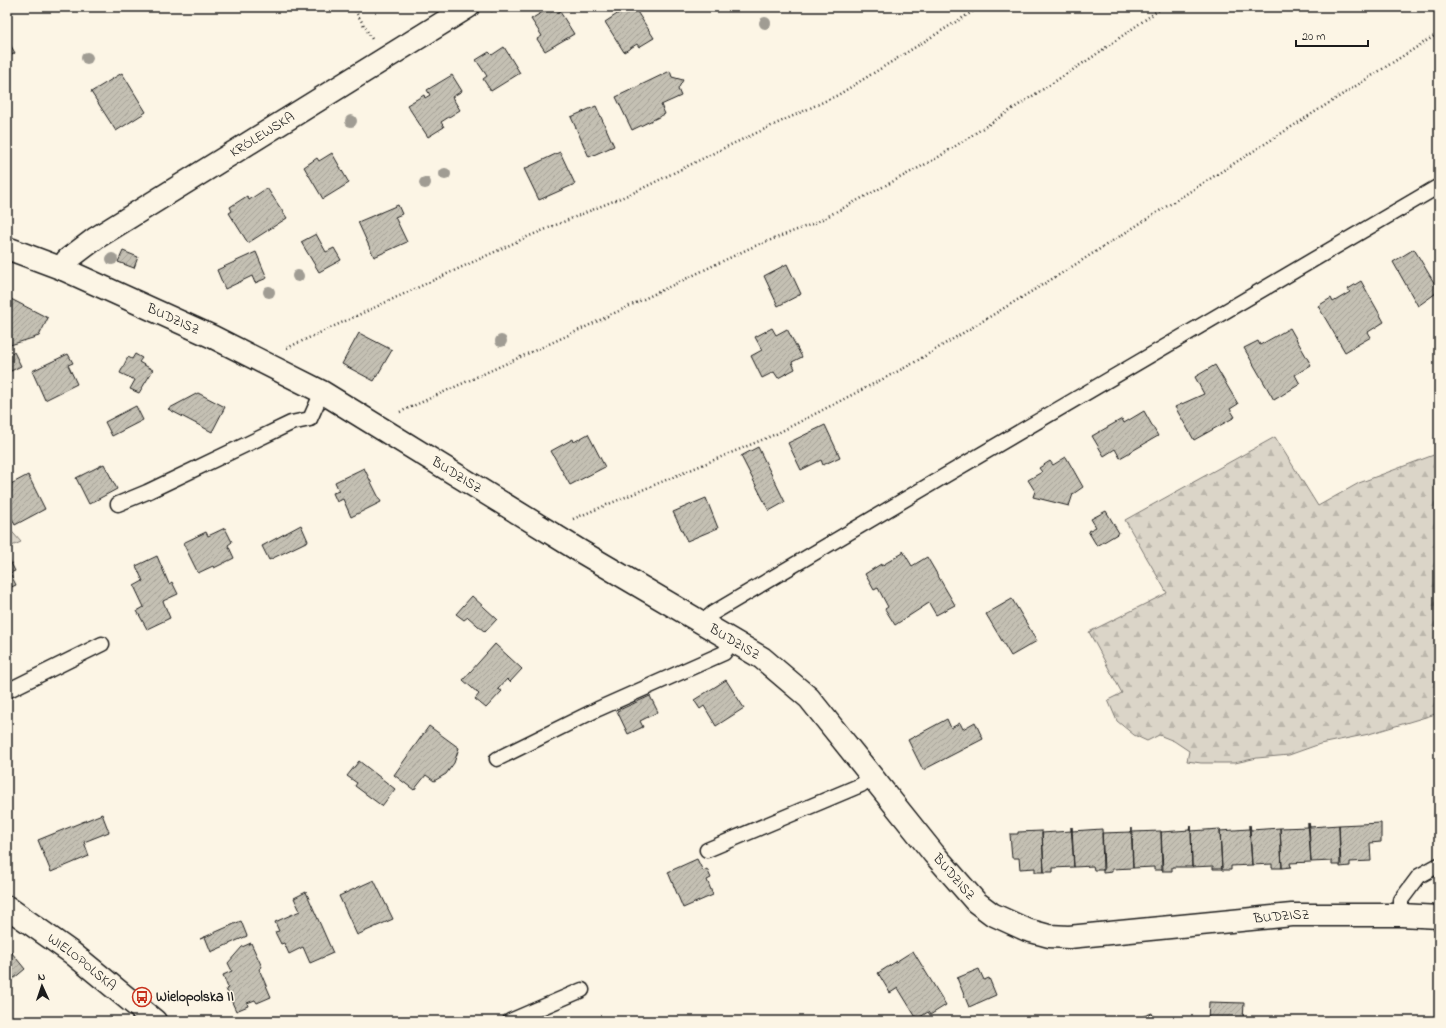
<svg xmlns="http://www.w3.org/2000/svg" width="1446" height="1028" font-family="'Indie Flower',sans-serif">
	<style>
		.green { fill: #dbd5c8; stroke: #7c7872 }
		.forest { fill: url(#forest-firs); stroke: #7c7872 }
		.building { fill: url(#building-hatch); stroke: #1c1c1c }
		.lines { fill: none; stroke-linecap: round; stroke-linejoin: round }
		.lane-casing { stroke: #1c1c1c; stroke-width: 17 }
		.street-casing { stroke: #1c1c1c; stroke-width: 25 }
		.secondary-casing { stroke: #1c1c1c; stroke-width: 25 }
		.path { stroke: #1c1c1c; stroke-width: 2.5; stroke-dasharray: 1 3; stroke-linecap: butt }
		.lane { stroke: #fcf5e5; stroke-width: 14 }
		.street { stroke: #fcf5e5; stroke-width: 22 }
		.secondary { stroke: #fcf5e5; stroke-width: 22 }
		.tree { fill: #a09c93 }
		.labels { text-anchor: middle; dominant-baseline: central; stroke-width: 3; stroke-linejoin: round; paint-order: stroke }
		.street-label { font-size: 14px; fill: #1c1c1c; stroke: #fcf5e5 }
		.poi-label { font-size: 14px; font-weight: bold; fill: #1c1c1c; stroke: #fcf5e5; text-anchor: start }
	</style>
	<defs>
		<pattern id="forest-firs" width="22" height="20" patternUnits="userSpaceOnUse"><rect width="22" height="20" fill="#dbd5c8"/><path d="M5 1l3.5 6h-7zM16 11l3.5 6h-7z" fill="#bbb6ab"/></pattern>
		<pattern id="building-hatch" width="6" height="6" patternUnits="userSpaceOnUse"><rect width="6" height="6" fill="#c4c0b3"/><path d="M-1 1l2-2M0 6l6-6M5 7l2-2" fill="none" stroke="#a8a499"/></pattern>
	</defs>
	<rect width="100%" height="100%" fill="#fcf5e5"/>
	<filter id="ink" filterUnits="userSpaceOnUse"><feTurbulence type="fractalNoise" baseFrequency=".025" numOctaves="2"/><feDisplacementMap in="SourceGraphic" scale="8" xChannelSelector="R" yChannelSelector="G"/><feConvolveMatrix kernelMatrix="1 2 1 2 8 2 1 2 1" color-interpolation-filters="sRGB"/></filter>
	<g filter="url(#ink)">
		<!-- green -->
		<path class="green" d="M7,526L21,542L7,548Z"/>
		<!-- forest -->
		<path class="forest" d="M1275,437L1318,506L1359,483L1439,453V713L1369,734L1320,744L1289,755L1257,758L1235,763H1201L1187,761L1189,751L1174,741L1159,735L1147,741L1134,735L1117,721L1108,700L1122,693L1089,632L1167,593L1125,520Z"/>
		<!-- building -->
		<path class="building" d="M325,7H334L328,11Z
			M551,7H557L574,34L545,51L537,39L542,36L531,19Z
			M628,7H634L654,38L639,47L637,44L624,52L605,22Z
			M7,39L15,53L7,58Z
			M504,47L520,73L491,91L483,79L487,76L476,60L489,52L492,55Z
			M670,71L672,77L683,80L678,89L681,96L661,105L665,114L632,130L616,97Z
			M122,73L146,112L116,131L91,92Z
			M452,75L462,91L452,97L460,110L441,122L444,127L428,137L407,105L424,95L425,98L430,95L427,90Z
			M596,106L614,146L589,157L571,117Z
			M560,152L575,184L539,200L524,169Z
			M332,153L349,183L323,199L304,167L317,158L319,161Z
			M267,188L287,218L248,243L229,213L232,211L230,207L247,196L249,200Z
			M398,205L402,214L395,217L407,242L374,257L358,222Z
			M316,234L326,252L334,248L341,260L319,272L301,242Z
			M1414,249L1439,291L1418,306L1393,262Z
			M123,251L138,257L134,268L118,262Z
			M256,252L267,278L255,283L252,276L225,289L217,270Z
			M787,264L801,294L778,306L764,276Z
			M1361,281L1384,322L1368,332L1371,337L1345,352L1318,306L1331,298L1333,302L1350,292L1348,289Z
			M9,298L48,318L39,336L7,346V301Z
			M772,328L776,335L787,329L802,357L792,362L795,369L778,378L774,372L762,378L751,356L762,350L755,337Z
			M1290,328L1311,365L1295,375L1300,384L1274,400L1244,348L1258,341L1260,345Z
			M359,333L392,350L374,381L342,364Z
			M14,352L21,366L7,373V355Z
			M68,354L73,363L68,365L77,384L45,400L32,371Z
			M135,354L142,358L139,362L153,370L139,393L130,389L135,380L120,373L128,357L132,359Z
			M1215,365L1238,404L1230,409L1235,417L1194,440L1175,407L1204,394L1195,377Z
			M198,393L225,407L212,432L168,409Z
			M136,406L143,420L112,436L105,422Z
			M1144,411L1158,436L1120,458L1115,449L1104,456L1092,436L1122,419L1124,423Z
			M825,425L840,457L823,465L821,460L801,470L788,443Z
			M588,434L605,467L570,485L551,451L573,439L574,442Z
			M758,447L785,502L769,511L741,456Z
			M1066,457L1083,487L1073,494L1069,506L1033,497L1035,491L1028,480L1042,472L1039,468L1050,461L1053,465Z
			M104,464L117,489L89,504L76,478Z
			M364,468L381,502L351,517L343,499L337,502L333,493L339,491L335,482Z
			M28,475L45,509L15,525L7,508V486Z
			M706,498L718,528L687,541L673,512Z
			M1106,511L1119,533L1097,546L1088,531L1096,527L1091,519Z
			M301,525L308,541L269,560L262,546Z
			M225,528L232,542L228,545L234,558L214,568L213,566L198,573L183,543L206,532L208,536Z
			M903,551L912,566L927,557L955,605L936,615L929,603L895,625L885,609L888,607L878,588L874,590L865,574L881,564V566L903,553Z
			M7,555L15,571L10,573L16,585L7,589Z
			M157,556L169,584L172,582L178,594L163,601L170,618L147,629L137,611L144,607L134,586L143,581L136,566Z
			M472,596L497,619L485,632L468,617L464,620L456,614Z
			M1012,599L1037,641L1011,656L986,614Z
			M495,644L522,669L510,682L507,679L498,689L502,691L486,708L475,699L479,694L463,680Z
			M726,680L744,708L716,726L704,706L700,709L694,700Z
			M650,696L658,712L640,721L643,727L628,734L617,711Z
			M947,719L951,728L960,723L963,729L975,722L983,739L923,770L908,740Z
			M429,726L459,748L454,763L446,774L434,781L426,775L414,790L394,775Z
			M359,761L395,789L382,806L355,786L357,783L347,776Z
			M102,814L109,832L84,842L89,856L51,872L38,840Z
			M1308,823L1311,862L1290,863L1291,867L1282,868L1280,828L1308,827Z
			M1309,823L1310,827L1339,825L1341,865H1332V861L1311,862Z
			M1381,823V842L1370,843L1371,861L1350,862V866L1340,867L1339,825Z
			M1249,825L1252,865L1231,866V870H1222L1220,831L1249,829Z
			M1250,825L1251,830L1280,828L1282,868H1272V864L1252,865Z
			M1191,826L1192,867H1172V871H1162L1161,832L1190,830Z
			M1191,826V831L1220,829L1222,869H1213V866L1192,867Z
			M1071,827L1074,867L1053,868V872H1044L1042,833L1071,831Z
			M1072,827V831L1102,829L1104,870H1094L1093,866L1074,867Z
			M1131,828L1133,868L1112,869V872L1103,873L1102,833L1131,832Z
			M1132,828V832L1161,831L1163,870H1154V867L1133,868Z
			M1042,831L1044,872H1035V868L1020,869L1019,858H1012L1010,834H1018V832Z
			M697,859L703,871L707,869L711,878L707,880L713,895L683,908L668,872Z
			M374,880L393,919L357,935L339,896Z
			M306,892L333,953L310,963L303,947L289,954L284,943L281,944L275,932L279,931L275,922L300,911L294,898Z
			M241,921L247,936L211,952L205,937L200,939Z
			M251,943L262,967L259,969L271,997L257,1003L255,1000L247,1003L248,1006L236,1011L226,989L228,988L223,975L232,971L228,963L242,947Z
			M7,947L25,969L7,984Z
			M913,951L946,1005L930,1015L928,1012L917,1019L898,988L890,993L878,973Z
			M979,969L984,980L989,978L996,995L969,1007L957,978Z
			M1209,1002L1244,1003L1243,1021H1208Z
			M1152,1013L1155,1021H1130Z"/>
		<g class="lines">
			<!-- lane casing -->
			<g class="lane-casing">
				<path id="lane" d="M118,504L147,492L291,423L310,419L322,392
					M702,623L713,613C954,469 1197,329 1439,186
					M7,691L102,644
					M497,759L598,709L724,653L732,641
					M707,850L861,785L872,777
					M1401,915V900L1419,876L1439,865
					M510,1021L582,990"/>
			</g>
			<!-- street casing -->
			<g class="street-casing">
				<g id="street">
					<path id="s1" d="M7,248L63,269L213,337L322,392L580,551L762,658L809,698L934,854L976,902L992,914L1027,930L1049,936L1069,937L1292,915H1401L1439,917"/>
					<path id="s2" d="M63,269L67,260L96,238L468,7"/>
				</g>
			</g>
			<!-- secondary casing -->
			<g class="secondary-casing">
				<g id="secondary">
					<path id="s3" d="M7,907L72,953L155,1021"/>
				</g>
			</g>
			<!-- path -->
			<path class="path" d="M353,7L372,39
				M491,11L498,7
				M287,348L527,237L635,192L724,148L838,95L980,7
				M400,412L573,333L750,248L815,223L937,158L1091,58L1163,7
				M573,519L776,434L910,365L1062,273L1439,33"/>
			<!-- lane -->
			<use href="#lane" class="lane"/>
			<!-- street -->
			<use href="#street" class="street"/>
			<!-- secondary -->
			<use href="#secondary" class="secondary"/>
		</g>
		<!-- trees -->
		<g class="tree">
			<circle cx="765" cy="23" r="6"/>
			<circle cx="87" cy="58" r="6"/>
			<circle cx="351" cy="121" r="6"/>
			<circle cx="445" cy="174" r="6"/>
			<circle cx="425" cy="183" r="6"/>
			<circle cx="112" cy="259" r="6"/>
			<circle cx="298" cy="276" r="6"/>
			<circle cx="269" cy="292" r="6"/>
			<circle cx="501" cy="341" r="6"/>
		</g>
	</g>
	<!-- icons -->
	<defs>
		<g id="bus-ring" transform="scale(1)"><circle r="9.5" fill="#fcf5e5" stroke="#c8321e" stroke-width="1.5"/><path d="M-5-6H5V4H4V6H2V4H-2V6H-4V4H-5ZM-3.5-4V0h7V-4ZM-3.5 1.2v1.5H-2V1.2ZM2 1.2v1.5H3.5V1.2Z" fill="#c8321e"/></g>
	</defs>
	<g fill-rule="evenodd">
		<use href="#bus-ring" x="142" y="997"/>
	</g>
	<g class="labels">
		<!-- street labels -->
		<g class="street-label">
			<text stroke="none"><textPath href="#s2" startOffset="242">KRÓLEWSKA</textPath></text>
			<text stroke="none"><textPath href="#s1" startOffset="181">BUDZISZ</textPath></text>
			<text stroke="none"><textPath href="#s1" startOffset="505">BUDZISZ</textPath></text>
			<text stroke="none"><textPath href="#s1" startOffset="829">BUDZISZ</textPath></text>
			<text stroke="none"><textPath href="#s1" startOffset="1153">BUDZISZ</textPath></text>
			<text stroke="none"><textPath href="#s1" startOffset="1501">BUDZISZ</textPath></text>
			<text stroke="none"><textPath href="#s3" startOffset="93">WIELOPOLSKA</textPath></text>
		</g>
		<!-- poi labels -->
		<g class="poi-label">
			<text x="156" y="997">Wielopolska II</text>
		</g>
	</g>
	<!-- margin -->
	<rect width="1446" height="1028" fill="none" stroke="#fcf5e5" stroke-width="24"/>
	<rect x="12" y="12" width="1422" height="1004" fill="none" stroke="#1c1c1c" stroke-width="1.5" filter="url(#ink)"/>
	<!-- north arrow -->
	<g transform="translate(42 986) rotate(357)" stroke="#fcf5e5" stroke-width="3" paint-order="stroke">
	<path d="M0-3L7 15L0 10L-7 15Z" fill="#1c1c1c"/>
	<text y="-6" font-size="11" font-weight="bold" text-anchor="middle" fill="#1c1c1c">N</text>
	</g>
	<!-- scale -->
	<path d="M1296 40v6h72v-6" fill="none" stroke="#1c1c1c" stroke-width="2"/>
	<text x="1302" y="40" font-size="12" fill="#1c1c1c" stroke="#fcf5e5" stroke-width="3" paint-order="stroke">20 m</text>
</svg>
